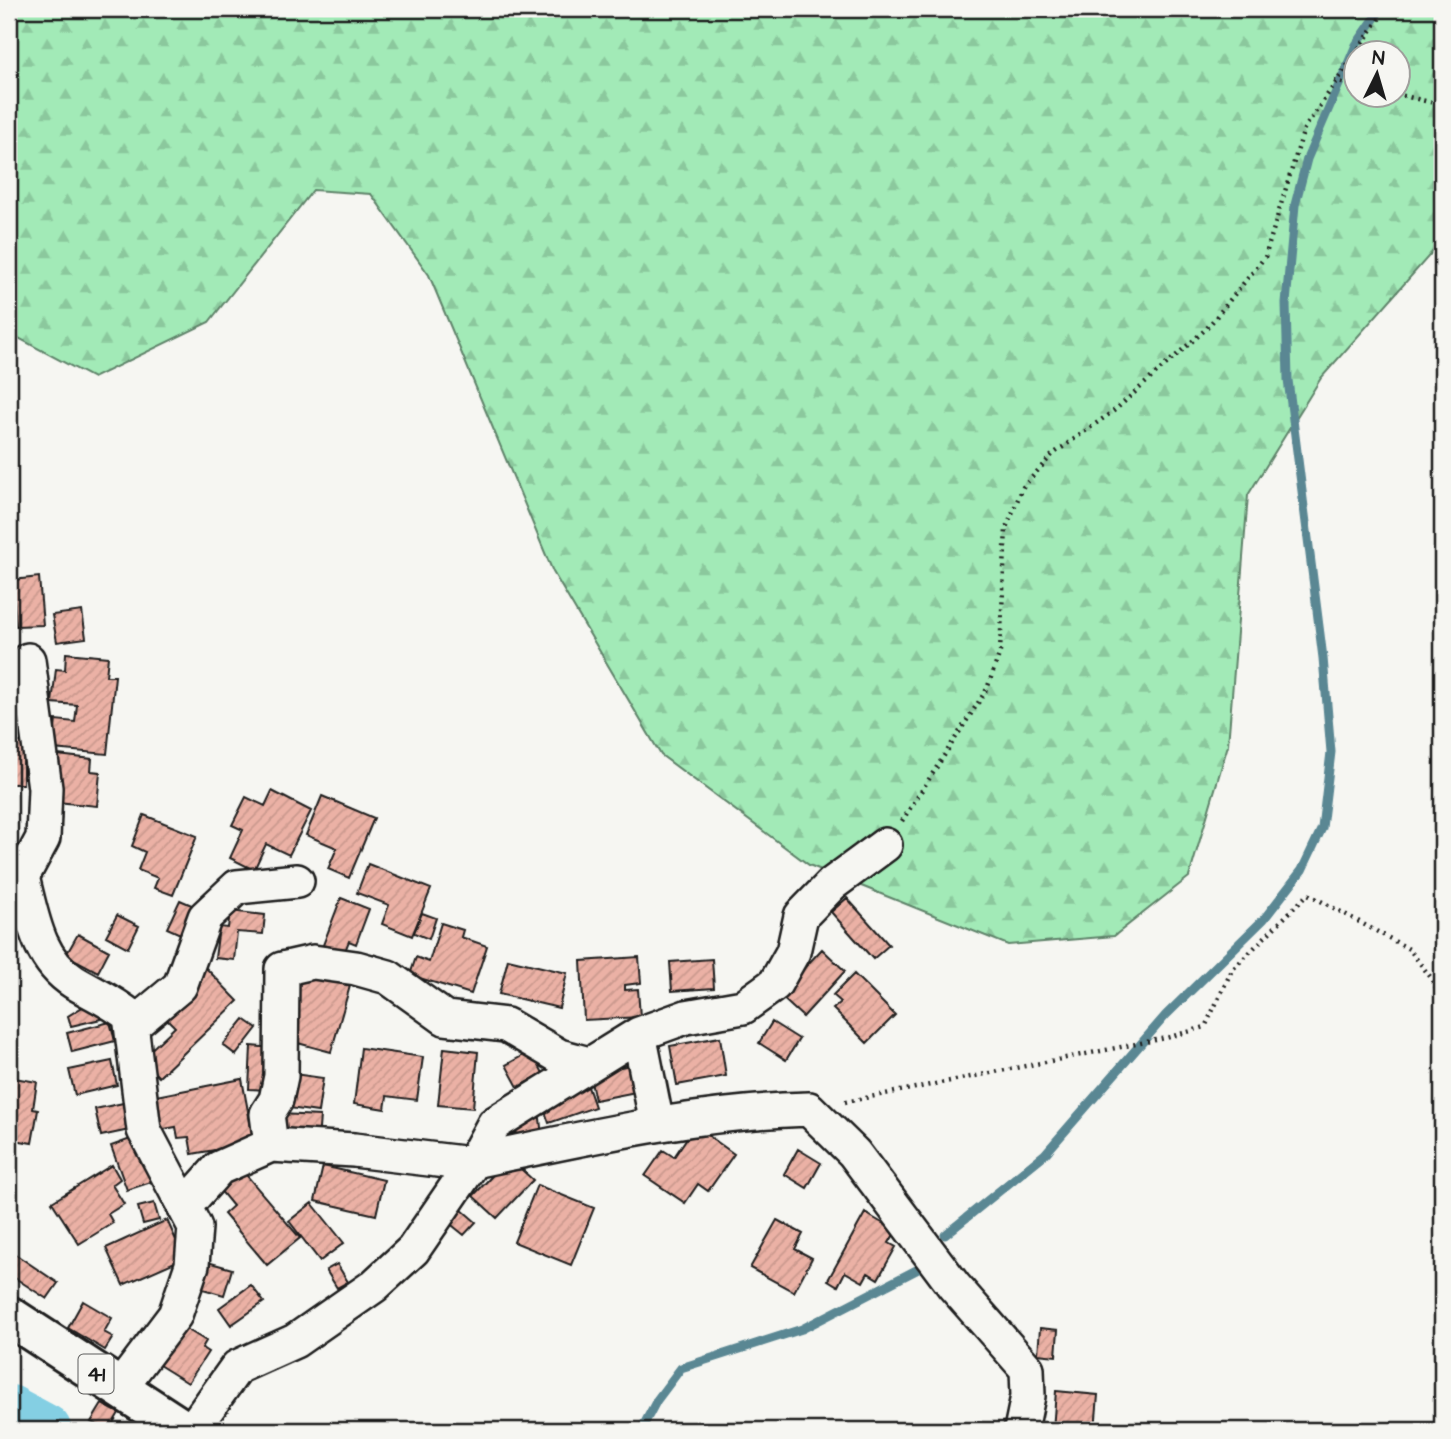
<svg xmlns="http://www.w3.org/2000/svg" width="1451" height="1439" font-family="'Architects Daughter',sans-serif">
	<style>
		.forest { fill: url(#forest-firs); stroke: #5f836a; stroke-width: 2; fill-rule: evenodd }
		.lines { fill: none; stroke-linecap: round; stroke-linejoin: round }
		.stream { stroke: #5a8793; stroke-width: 9 }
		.river { stroke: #84cfe3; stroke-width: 51 }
		.building { fill: url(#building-hatch); stroke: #1c1c1c; stroke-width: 2 }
		.minor-casing { stroke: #1c1c1c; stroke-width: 38 }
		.major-casing { stroke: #1c1c1c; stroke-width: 44 }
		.path { stroke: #1c1c1c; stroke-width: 4.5; stroke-dasharray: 2 5; stroke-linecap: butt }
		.minor { stroke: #f6f6f2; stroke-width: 33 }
		.major { stroke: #f6f6f2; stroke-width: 38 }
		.labels { text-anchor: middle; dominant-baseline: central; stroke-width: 5; stroke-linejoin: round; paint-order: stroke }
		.shield { fill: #f6f6f2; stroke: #5d5d5c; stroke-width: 2 }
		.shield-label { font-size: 23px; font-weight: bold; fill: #1c1c1c }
	</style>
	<defs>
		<pattern id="forest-firs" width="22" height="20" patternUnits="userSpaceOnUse" patternTransform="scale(1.75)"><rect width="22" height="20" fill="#a2eab7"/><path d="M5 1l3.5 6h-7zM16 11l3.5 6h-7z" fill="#8bc89d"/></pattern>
		<pattern id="building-hatch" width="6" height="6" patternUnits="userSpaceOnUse" patternTransform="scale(1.75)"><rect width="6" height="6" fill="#ebb1a5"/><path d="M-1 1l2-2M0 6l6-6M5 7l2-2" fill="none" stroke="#c9988d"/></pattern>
	</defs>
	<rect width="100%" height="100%" fill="#f6f6f2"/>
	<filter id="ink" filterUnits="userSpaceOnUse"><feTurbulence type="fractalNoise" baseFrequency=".0143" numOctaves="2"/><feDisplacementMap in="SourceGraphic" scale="14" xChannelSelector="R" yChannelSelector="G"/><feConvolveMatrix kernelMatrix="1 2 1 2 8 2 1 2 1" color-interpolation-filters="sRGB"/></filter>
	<g filter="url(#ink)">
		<!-- forest -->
		<path class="forest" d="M9,9H1442V241L1321,378L1248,495L1228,745L1189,877L1114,936L1008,945L809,865L661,755L553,572L429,275L371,194L313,190L209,322L93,378L9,333ZM1356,52H1398V94H1356Z"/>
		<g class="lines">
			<!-- stream -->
			<path class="stream" d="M945,1235L1045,1154L1166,1015L1264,919L1302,870L1322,828L1331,752L1323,658L1288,380L1286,303L1295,205L1307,159L1356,45L1381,9
				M641,1430L657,1400L681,1368L802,1329L926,1265"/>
			<!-- river -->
			<path class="river" d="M9,1410L46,1430"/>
		</g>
		<!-- building -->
		<path class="building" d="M39,577L43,625L16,626L13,580Z
			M82,611L86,638L57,642L52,615Z
			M66,653L108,657L106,676H115L107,754L53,749L56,720L75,722L77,705L52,703L56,669L65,670Z
			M9,715H15V742H23V784H9Z
			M49,754L92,759L91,771L100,772L97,806L57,802Z
			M272,791L311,811L289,855L266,844L254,870L230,858L243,830L232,825L246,797L265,806Z
			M322,796L374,818L349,878L328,869L337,848L306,835Z
			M144,815L197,836L173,895L154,888L158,878L138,870L145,852L132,846Z
			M368,864L431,889L412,936L382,924L389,905L357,893Z
			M341,898L369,909L356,944L349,941L341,961L320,953Z
			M847,898L889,945L873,959L831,912Z
			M180,900L201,909L187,937L167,928Z
			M230,911L265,915L263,934L237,932L234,960L215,958L219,927L228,928Z
			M422,913L436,918L429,939L414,933Z
			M117,915L139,926L128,948L106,936Z
			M441,923L463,930L461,937L487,946L471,994L410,975L416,957L429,962Z
			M78,934L109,951L98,972L66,955Z
			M822,949L845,971L803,1017L779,995Z
			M639,957L641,983L625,985V990L638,989L640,1017L584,1020L581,961Z
			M508,959L567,973L559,1008L499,994Z
			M712,959L714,988L672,991L670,962Z
			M205,967L238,1001L159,1077L141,1059L175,1027L159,1011Z
			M302,972L350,986L331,1052L283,1039Z
			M854,974L895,1015L867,1043L833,1009L841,1002L833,995Z
			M94,1000L105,1018L71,1026L68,1016Z
			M244,1019L257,1028L236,1055L223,1045Z
			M110,1022L115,1041L72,1052L67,1033Z
			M772,1022L799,1039L786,1060L759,1043Z
			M720,1037L726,1076L677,1085L670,1046Z
			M251,1046L272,1048L269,1090L249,1089Z
			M361,1048L423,1057L417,1100L387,1096L385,1109L354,1104Z
			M444,1048L478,1052L473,1108L438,1105Z
			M531,1051L543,1073L518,1087L506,1065Z
			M112,1061L117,1085L75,1095L69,1070Z
			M631,1065L636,1092L595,1100L589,1073Z
			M294,1074L323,1078L318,1112L289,1108Z
			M9,1077L37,1082L33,1109L38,1110L32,1143L9,1139Z
			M242,1079L254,1143L192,1154L189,1137L178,1138L176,1127L152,1131L146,1098Z
			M587,1084L595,1107L549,1123L541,1100Z
			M128,1102L134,1129L101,1136L95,1109Z
			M539,1109L542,1137L511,1140L509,1120Z
			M280,1114L320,1116L318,1142L278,1139Z
			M695,1126L734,1154L708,1191L698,1184L685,1203L645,1176L663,1150L674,1157Z
			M136,1137L151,1182L127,1190L111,1146Z
			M798,1149L821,1163L807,1188L784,1174Z
			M509,1158L533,1180L497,1218L473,1196Z
			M112,1165L120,1179L112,1185L124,1204L108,1214L113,1223L79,1244L52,1202Z
			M323,1166L384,1180L376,1215L315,1201Z
			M242,1170L300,1238L267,1265L224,1214L233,1206L219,1189Z
			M537,1185L594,1208L571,1265L514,1242Z
			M154,1203L159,1220L143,1224L138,1207Z
			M312,1203L344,1243L320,1261L289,1221Z
			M454,1203L476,1222L464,1235L442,1217Z
			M865,1213L896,1231L889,1243L896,1247L878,1279L868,1273L863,1282L845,1272L838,1286L828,1280Z
			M167,1220L184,1258L123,1285L106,1248Z
			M777,1220L803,1234L795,1249L812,1258L794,1292L750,1268Z
			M9,1250L58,1283L47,1299L9,1274Z
			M204,1261L232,1269L224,1295L196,1287Z
			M337,1264L348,1282L337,1288L326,1270Z
			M251,1285L264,1302L231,1325L219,1308Z
			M83,1301L112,1318L104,1332L113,1337L105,1350L68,1328Z
			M183,1327L206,1341L202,1348L208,1352L188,1383L159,1365Z
			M1040,1328L1058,1330L1056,1356L1038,1354Z
			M1056,1391L1098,1395L1095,1430H1053Z
			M102,1404L119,1413L109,1430L91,1422Z"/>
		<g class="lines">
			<!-- minor casing -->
			<g class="minor-casing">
				<path id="minor" d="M9,874L22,877C32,915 37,959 74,982C94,994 112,1001 130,1016L144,1130L195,1227L192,1265L175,1315L119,1389
					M22,877L43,838L45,788L28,660
					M132,1026L180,986L205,917L237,887L297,881
					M639,1034L657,1124
					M271,1145L267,1114L276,1100L281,1076L282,969L313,962L356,968L388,977L445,1018L506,1025L559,1056L589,1064
					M474,1161L494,1124L639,1034L686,1017L743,1007L775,984L793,952L801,916L832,884L885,845
					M186,1205L219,1168L271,1145L354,1150L471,1164
					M192,1430L237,1367L295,1341L374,1286L413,1250L474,1161C585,1138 695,1112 809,1109L854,1153L954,1286L1027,1369L1028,1396L1021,1430"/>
			</g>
			<!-- major casing -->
			<g class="major-casing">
				<path id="major" d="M9,1316L184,1430"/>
			</g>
			<!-- path -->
			<path class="path" d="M1334,81L1356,86
				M1396,94L1442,105
				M902,821L987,689L1000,652L1006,528L1023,487L1053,454L1115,410L1207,328L1265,257L1304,129L1386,9
				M845,1102L1166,1038L1205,1027L1232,970L1308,894L1409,949L1432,979L1442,1003"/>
			<!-- minor -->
			<use href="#minor" class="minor"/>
			<!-- major -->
			<use href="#major" class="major"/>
		</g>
	</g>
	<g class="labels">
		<!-- shield labels -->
		<rect class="shield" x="78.5" y="1354.5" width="35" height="39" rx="5"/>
		<g class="shield-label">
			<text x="96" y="1374">41</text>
		</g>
	</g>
	<!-- margin -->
	<rect width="1451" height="1439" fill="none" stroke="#f6f6f2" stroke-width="35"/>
	<rect x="18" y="18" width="1416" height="1404" fill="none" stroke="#1c1c1c" stroke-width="2.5" filter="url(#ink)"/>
	<!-- north arrow -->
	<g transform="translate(1377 74) rotate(5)"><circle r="33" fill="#f6f6f2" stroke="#9f9f9c" stroke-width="2"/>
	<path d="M0-5L12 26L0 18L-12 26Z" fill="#1c1c1c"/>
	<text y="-10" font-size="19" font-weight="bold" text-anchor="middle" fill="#1c1c1c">N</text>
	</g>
</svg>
